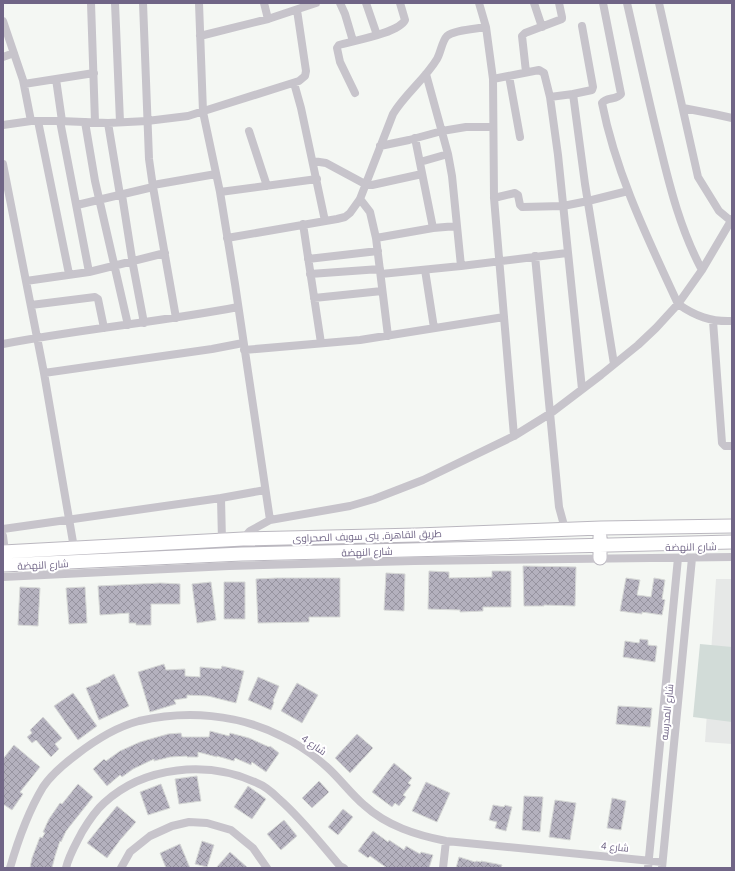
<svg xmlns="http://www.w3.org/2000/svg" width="735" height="871" font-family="Arial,Cairo,sans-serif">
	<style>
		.built { fill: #e6e8e7 }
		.green { fill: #d2dcd8 }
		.building { fill: url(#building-cross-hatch); stroke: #d6d8d6 }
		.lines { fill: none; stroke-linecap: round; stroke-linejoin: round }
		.primary-casing { stroke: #bab7bf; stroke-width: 15 }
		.minor { stroke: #c7c4cb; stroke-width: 8 }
		.primary { stroke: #fff; stroke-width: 13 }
		.labels { text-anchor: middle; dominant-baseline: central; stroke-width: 4; stroke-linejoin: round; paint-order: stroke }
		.street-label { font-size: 10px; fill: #706586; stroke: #fff }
	</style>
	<defs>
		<pattern id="building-cross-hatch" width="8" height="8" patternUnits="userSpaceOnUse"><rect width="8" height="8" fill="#b4b1be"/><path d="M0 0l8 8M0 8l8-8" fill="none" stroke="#9794a0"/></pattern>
	</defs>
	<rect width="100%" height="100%" fill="#f4f7f3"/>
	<!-- built -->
	<path class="built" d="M716,579H732V744L705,742Z"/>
	<!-- green -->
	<path class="green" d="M700,644L732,647V722L693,717Z"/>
	<!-- building -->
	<path class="building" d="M523,566L576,567L575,606L544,605V606H524Z
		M429,571L449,572V578L492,577V571H511V607H483V611L460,612V610L428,609Z
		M386,573L405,574L404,611L384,610Z
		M277,578H340V617H309V622L258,623L256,579Z
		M626,578L640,580L637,595L651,597L654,578L665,580L662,599L665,600L662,615L642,612V614L620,611Z
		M211,582L216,620L197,623L192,584Z
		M224,582H245V619H224Z
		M161,583L180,584V604H151V625H136V623H129V613L100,615L98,586Z
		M20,587L40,588L38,626L18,625Z
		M85,587L87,623L69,624L66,588Z
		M640,639L648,640V645L657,646L655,662L623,657L625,641L639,643Z
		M164,664L166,670L185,669V676L200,677V667L221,669L222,666L244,671L236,703L208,696L187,695V698L174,700L176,704L150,712L138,672Z
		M114,674L129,706L99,720L86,688L101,682L100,681Z
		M258,677L279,686L273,701L274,702L271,710L248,700Z
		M297,683L318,695L302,723L281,711Z
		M73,693L97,726L78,740L54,706Z
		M618,706L652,708L650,727L616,724Z
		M43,717L62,738L55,744L59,749L51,757L36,740L32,743L27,737L32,733L30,730Z
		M210,731L229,736L230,733L249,738L269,747L270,746L279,753L266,772L252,762L251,765L235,758L234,761L217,756V757L198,752V757H187V756L170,757L154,761V759L133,769L122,777L120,775L107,786L93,769L104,759L106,761L120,751L140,742L168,734L181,733L182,737H209Z
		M357,734L373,748L350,773L335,758Z
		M14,745L40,767L20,792L23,794L12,810L3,804V759Z
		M394,763L412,778L408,783L411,785L403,795L406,797L399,806L395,803L392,807L372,792Z
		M197,776L201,801L179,804L175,779Z
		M319,781L329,792L312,808L302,798Z
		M426,782L450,793L437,822L412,811Z
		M78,784L93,797L66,831L61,842L60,841L55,856L52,868H30L32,858L40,837L42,838L45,833L43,832L49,819L60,803L62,804Z
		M161,784L170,808L148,815L140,792Z
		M248,786L266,799L252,819L234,807Z
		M524,796L543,797L540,832L522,830Z
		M612,798L626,801L621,830L607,828Z
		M555,800L576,803L570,840L549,837Z
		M493,805L504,807L505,805L512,807L506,831L495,828L497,822L489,820Z
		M117,806L136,822L120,840L107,858L87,843Z
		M343,809L353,817L338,835L328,827Z
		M284,820L297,836L281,850L267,834Z
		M373,831L388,842L389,840L404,850L406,846L420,854L421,852L433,855L429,868H387L370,856L368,858L358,851Z
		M202,841L214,845L207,867L195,864Z
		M180,844L190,868H166L160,853Z
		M230,852L248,868H216Z
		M459,857L475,862L476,861L481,862V861L502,865L501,868H456Z"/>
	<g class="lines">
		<!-- primary casing -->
		<g class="primary-casing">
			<path id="primary" d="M3,552L243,539L417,535L601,528L732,526
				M600,558V537
				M3,565L242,554L732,542"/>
		</g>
		<!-- minor -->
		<path class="minor" d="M91,3L95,122
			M115,3L120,122
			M143,3L149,159L153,187L176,318
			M199,3L203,112L220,192L235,284L270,520
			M264,3L268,19
			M340,3L345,14L353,41
			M366,3L377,35
			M479,3L486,27L493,79L539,70L544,73L550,97L558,155L582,389
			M534,3L542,27
			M603,3L621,94C617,100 606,97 602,103C616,174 648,239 678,304C695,316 711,322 732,321
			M627,3C638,51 648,98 660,146C670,188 681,231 702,270
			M659,3L698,177L719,211L731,221
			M3,21L23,80L31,121
			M200,36L268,19L316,3
			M3,57L14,53
			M526,72L522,36L525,33L562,19V17L559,3
			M426,74L448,154L452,176L461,266
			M509,76L520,137
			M56,79L62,121
			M493,79L494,198L514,436
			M294,83L301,108L325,221
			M24,84L94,73
			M355,93L340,62L337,48L339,45C353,41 399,33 405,20L400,3
			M573,94L592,90L593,87L582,26
			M550,97L573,94L585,184L614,364
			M683,108L714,114L732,118
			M38,121L69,274
			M60,121L89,272
			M85,122L95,181L128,325
			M108,123L120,195
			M3,125L31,121H60L108,123L147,121L188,116L299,81L305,76L306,71L297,10
			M249,131L267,186
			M415,138L433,228
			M380,146L409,140L442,131L466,127H493
			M313,161L326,163L365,184L372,185L422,174
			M420,162L448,154
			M3,164L44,373L74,548
			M153,185L216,174
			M220,192L317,179
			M122,195L133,265L144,323
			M494,198L515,193L518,195L520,205L522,207L563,206L588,201L628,191
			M360,199L370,212L376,238L388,336
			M77,205L153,187
			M303,224L321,343
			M227,238L337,219L345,217L350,213L360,199L393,114C405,94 425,79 437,59C441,52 442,41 447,36C454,30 476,29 486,27
			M376,238L433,228L457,226
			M535,256L559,507L565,529
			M308,259L378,251
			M425,270L434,328
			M310,274L380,269
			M381,274L461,266L567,253
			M26,281L89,272L165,253
			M314,298L382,291
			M31,305L95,297L98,299L104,328
			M713,321L722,443L725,446H732
			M3,344C81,329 160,322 238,307
			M244,350L360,340L504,317
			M44,373L212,349L243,343
			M3,529L221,498
			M3,536L5,552
			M243,539L250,531L270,520L350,506L374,499L423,480L514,436L551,413L601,375L638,345L656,328L678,304L702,270L732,219
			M222,541L221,498L265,490
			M3,577L229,566L414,561L732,557
			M10,868C18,840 28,812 43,787C51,775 64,764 76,755C94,741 116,727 139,721C186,710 238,714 281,736C298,744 314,755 328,768C341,780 351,794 364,805C387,826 416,835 446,841L662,862
			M66,868C69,855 76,844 82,832C88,822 95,811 104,803C144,766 208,760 257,783C265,786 273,793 279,799C302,819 320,843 340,866L344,868
			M121,868L130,852L150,836L172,826L189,822L207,823L231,830L253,848L267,868
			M443,868L446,841
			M648,868L678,558
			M662,868L692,558"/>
		<!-- primary -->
		<use href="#primary" class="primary"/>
	</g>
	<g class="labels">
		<!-- street labels -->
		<g class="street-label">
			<text transform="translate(367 536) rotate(-2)">طريق القاهرة, بنى سويف الصحراوى</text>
			<text transform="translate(691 547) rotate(-1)">شارع النهضة</text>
			<text transform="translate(367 552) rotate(-2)">شارع النهضة</text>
			<text transform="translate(43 565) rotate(-3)">شارع النهضة</text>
			<text transform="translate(667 712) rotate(-84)">شارع المدرسه</text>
			<text transform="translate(314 745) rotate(35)">شارع 4</text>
			<text transform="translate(615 847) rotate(6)">شارع 4</text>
		</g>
	</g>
	<!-- border -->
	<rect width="735" height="871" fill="none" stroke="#706586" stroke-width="8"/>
</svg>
